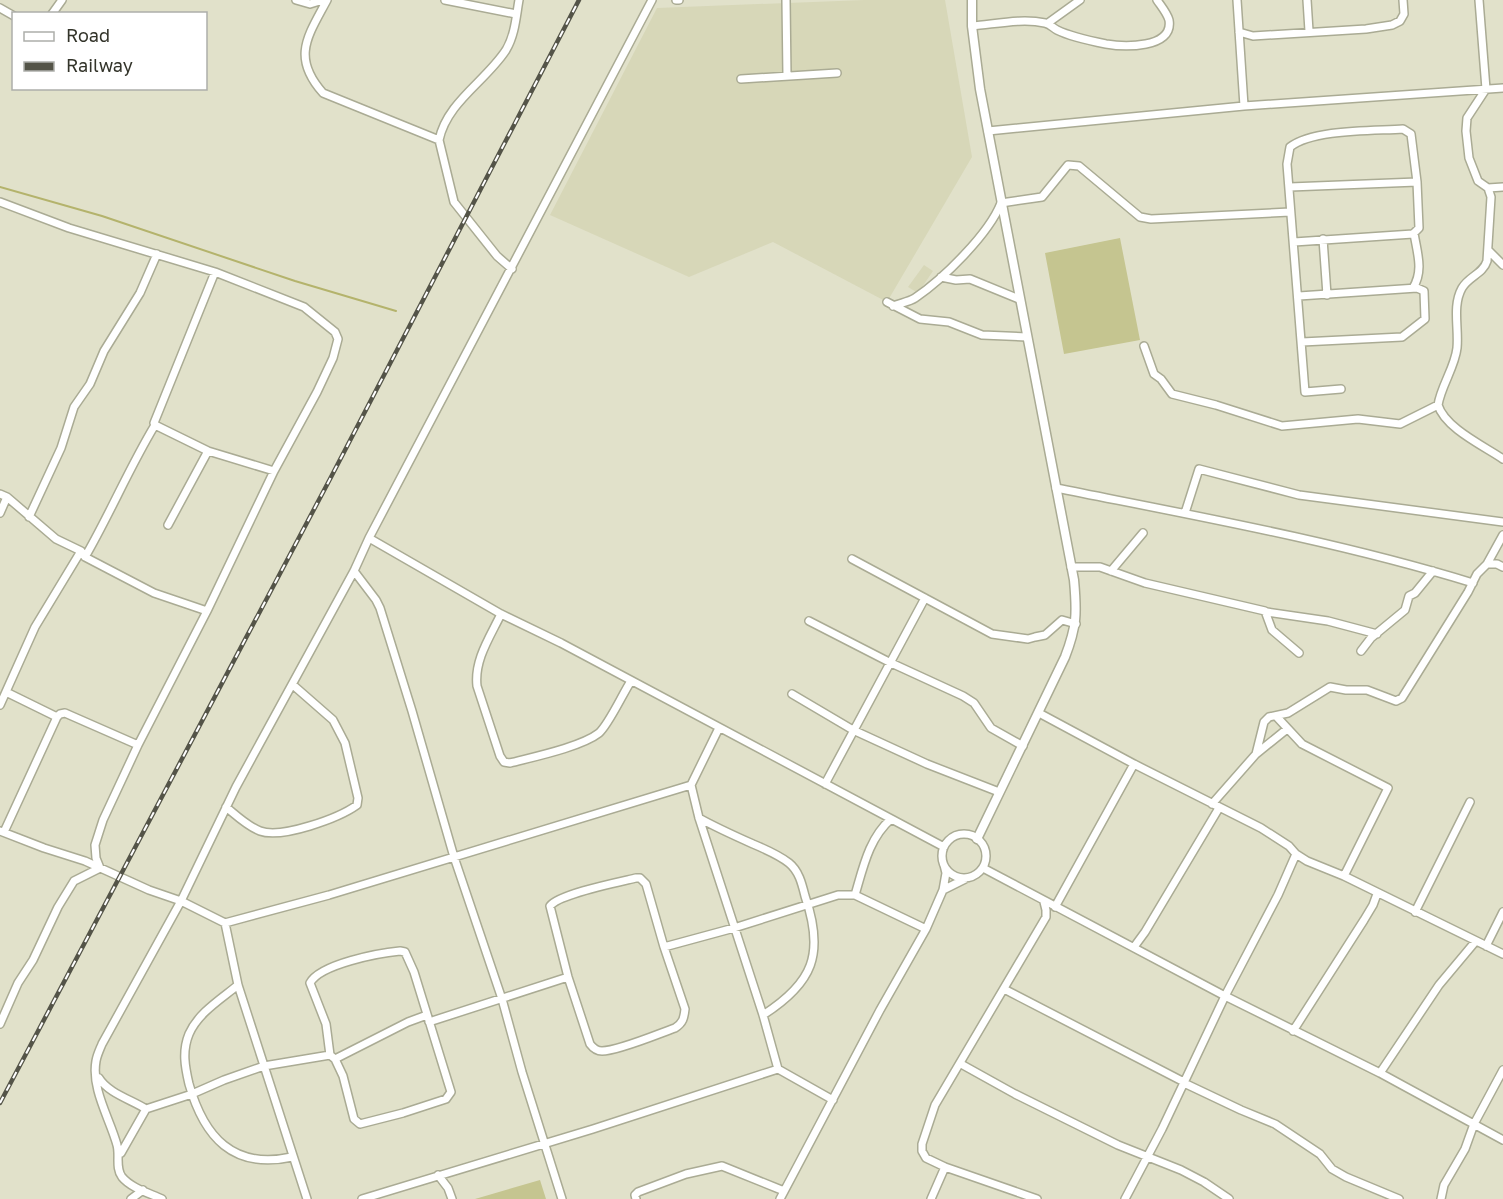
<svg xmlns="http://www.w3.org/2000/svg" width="1503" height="1199" font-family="'Golos Text',sans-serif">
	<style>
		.built { fill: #d7d7b8 }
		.pitch { fill: #c5c590 }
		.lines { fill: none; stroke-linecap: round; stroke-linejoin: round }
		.stream { stroke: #b4b36c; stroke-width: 2 }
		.minor-casing { stroke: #aaab94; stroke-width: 10 }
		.tertiary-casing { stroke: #aaab94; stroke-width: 11 }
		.minor { stroke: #fff; stroke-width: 7 }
		.tertiary { stroke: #fff; stroke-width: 8 }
		.rail-casing { stroke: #545448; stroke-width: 4.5 }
		.rail { stroke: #fff; stroke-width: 2; stroke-dasharray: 7; stroke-linecap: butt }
	</style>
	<rect width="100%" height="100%" fill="#e1e1ca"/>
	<!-- built -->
	<path class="built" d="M864,0H945L972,157L887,302L773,242L689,277L550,215L657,8Z
		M924,265L933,271L918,293L908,287Z"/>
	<!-- pitch -->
	<path class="pitch" d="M1120,238L1140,340L1064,354L1045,253Z
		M540,1180L546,1199H475Z"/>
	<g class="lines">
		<!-- stream -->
		<path class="stream" d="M0,187L102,216L295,281L396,311"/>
		<!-- minor casing -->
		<g class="minor-casing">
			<path id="minor" d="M296,0L310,4L323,0
				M327,0C308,36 291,57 323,93L439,140
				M445,0L516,14
				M676,0H679
				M786,0L787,76
				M1237,0L1244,106
				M1307,0L1309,31
				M1479,0L1486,89L1467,118L1466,131L1469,158L1478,181L1488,188L1503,187
				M0,8L14,16
				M52,14L62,0
				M1048,23L1080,0
				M972,26C996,24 1022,18 1045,23C1050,24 1053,28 1057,30C1071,37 1091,41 1106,44C1123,47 1174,49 1169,20C1167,13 1161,6 1157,0
				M1239,32L1253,36L1366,29L1392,25L1400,21L1404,14L1403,0
				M741,79L837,73
				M988,131L1244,106L1503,88
				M1290,187L1417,182
				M1488,188L1491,197L1487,261C1483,274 1469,276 1462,288C1452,306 1459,328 1457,348C1455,367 1441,386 1438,405C1445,428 1484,446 1503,459
				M0,202L69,228L215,272L304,307L335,332L338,339L333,358L317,392L274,471L207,611L138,745L103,820L95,845L96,858L100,868L74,881L58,907L33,960L18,983L0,1024
				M1323,239L1327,295
				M1294,242L1413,234L1419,228L1417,182L1411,134L1403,129C1373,131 1313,129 1290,147L1287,164L1305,392L1341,389
				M1489,251L1503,265
				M512,269L497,256L454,202L439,140C447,102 486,81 506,50C515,35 516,17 519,0
				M941,277L956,280L970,279L1019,299
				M1413,288C1424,270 1417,253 1414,233
				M1299,296L1417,288L1424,291L1425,319L1402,337L1302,342
				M887,302L920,319L949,322L982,335L1027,337
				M893,306C900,303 909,302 915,298C943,279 989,234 1001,203L1042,197L1068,165L1079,166L1140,217L1151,219L1290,212
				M1144,346L1154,374L1161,379L1172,394L1216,405L1282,426L1358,419L1400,424L1438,405
				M155,425L208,451L274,471
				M1056,488C1196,516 1336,541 1473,583
				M0,494L7,497L56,539L81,551L85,557L154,593L207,611
				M0,513L7,497
				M1185,513L1199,469L1299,495L1503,522
				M29,517L61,448L74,407L90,384L104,351L140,293L157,254
				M168,525L208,451
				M369,538L501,614L561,643L944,847
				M85,557C110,514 129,468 155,425L154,423L215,272
				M852,559L992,634L1028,639L1035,637L1045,635L1062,620L1076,624
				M1487,564L1503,535
				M1071,567H1100L1145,583L1265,611L1272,630L1299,653
				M354,571L376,600L380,608L412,711L454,857L502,999L522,1072L562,1199
				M1111,571L1143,533
				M1267,612L1328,621L1377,634
				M501,614C490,637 474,660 477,686L500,756L504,762L510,763C533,757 581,747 599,733C609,724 622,695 631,681
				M809,621L889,662L963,696L974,703L991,728L1023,746
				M1361,651L1371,638L1405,610L1409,596L1415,593L1433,571
				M6,692L57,717
				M792,694L853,730L927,764L999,792
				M0,705L35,627L81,551
				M1039,713L1134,764L1261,828L1289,846L1296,854L1307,861L1344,876L1503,954
				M1276,716L1302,744L1388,788L1344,876
				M719,728L691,785L699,818L763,1015L778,1069L833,1100
				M1256,754L1287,729
				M825,784L925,598
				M1212,804L1256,754L1264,722L1269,717L1288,713L1330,687L1346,690H1367L1396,701L1402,698L1468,592L1477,574L1487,564H1497L1503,567
				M226,807C237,816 247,826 260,831C282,839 339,818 357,805L358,798L345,743L333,720L293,685
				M699,818C717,828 735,836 753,844C765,849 779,855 789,863C799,871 802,884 805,896C825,954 813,983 763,1015
				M0,831L44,848L85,861L149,890L181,901L225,923L329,895L691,785
				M4,832L57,717L60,714L65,713L138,745
				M942 856a22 22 0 1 1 44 0a22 22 0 1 1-44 0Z
				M983,868L1225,996L1380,1073L1503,1140
				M636,878H640L646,884L664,947L685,1009C684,1018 683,1023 675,1028C658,1034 618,1051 602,1051C596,1051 593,1048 590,1044L568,977L550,906C559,894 619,882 636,878Z
				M943,890L965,879
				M855,895C863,868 869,838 891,819
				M1055,907L1134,764
				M1415,912L1470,802
				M225,923L238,985L307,1199
				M1486,946L1503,912
				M664,947L734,928L838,895H855L926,929
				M1134,947L1145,932L1219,808
				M400,951L405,952L414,972L451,1092L446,1099L403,1113L360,1124L354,1119L343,1076L335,1059L330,1055L326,1024L310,983C320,964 379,953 400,951Z
				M238,985C221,999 198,1013 189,1034C182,1051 185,1067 189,1084C204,1137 233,1170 292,1157
				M1004,989L1184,1082
				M429,1022L568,977
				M1293,1031L1364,920L1373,905L1377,894
				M335,1059L408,1022L427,1015
				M961,1064L1015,1094L1118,1145L1181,1170L1204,1182L1229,1199
				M1380,1073L1439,985L1475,942
				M99,1078C108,1093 132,1100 146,1109
				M1184,1083L1241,1110L1275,1124L1320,1154L1332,1169L1346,1177L1399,1199
				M119,1154L121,1153L146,1109L192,1094L224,1080L264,1066L330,1055
				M438,1175L448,1188L452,1199
				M131,1199L143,1190
				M162,1199C149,1193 131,1188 122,1177C115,1168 120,1155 117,1145C110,1119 91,1089 96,1061C97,1055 100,1049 102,1044L181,901L236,787L354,571L369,538L652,0
				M362,1199L593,1129L778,1069
				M636,1199L635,1195L638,1192L686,1174L722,1166L784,1191
				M780,1199L880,1010L926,929L943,890L946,873L944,865
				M931,1199L945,1167
				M1037,1199L945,1167L926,1158L922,1151V1144L935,1105L1046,917V910L1044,902
				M1125,1199L1162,1129L1225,996L1278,895L1296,854
				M1441,1199L1444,1185L1465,1149L1474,1124L1503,1070"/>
		</g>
		<!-- tertiary casing -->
		<g class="tertiary-casing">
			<path id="tertiary" d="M972,0V26L980,89L1074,580C1077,613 1077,626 1065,657L977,839"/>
		</g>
		<!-- minor -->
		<use href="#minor" class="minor"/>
		<!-- tertiary -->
		<use href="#tertiary" class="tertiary"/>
		<!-- rail casing -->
		<g class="rail-casing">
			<path id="rail" d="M0,1103L330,479L579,0"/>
		</g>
		<!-- rail -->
		<use href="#rail" class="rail"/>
	</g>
	<!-- legend -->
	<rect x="12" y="12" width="195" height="78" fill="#ffffff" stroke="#adaeaa" stroke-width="1.5"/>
	<rect x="24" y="32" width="30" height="9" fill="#ffffff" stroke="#adaeaa" stroke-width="1.5"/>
	<text x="66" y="42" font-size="18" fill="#33342a">Road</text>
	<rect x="24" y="62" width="30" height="9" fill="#545448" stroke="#adaeaa" stroke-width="1.5"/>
	<text x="66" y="72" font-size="18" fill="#33342a">Railway</text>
</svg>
